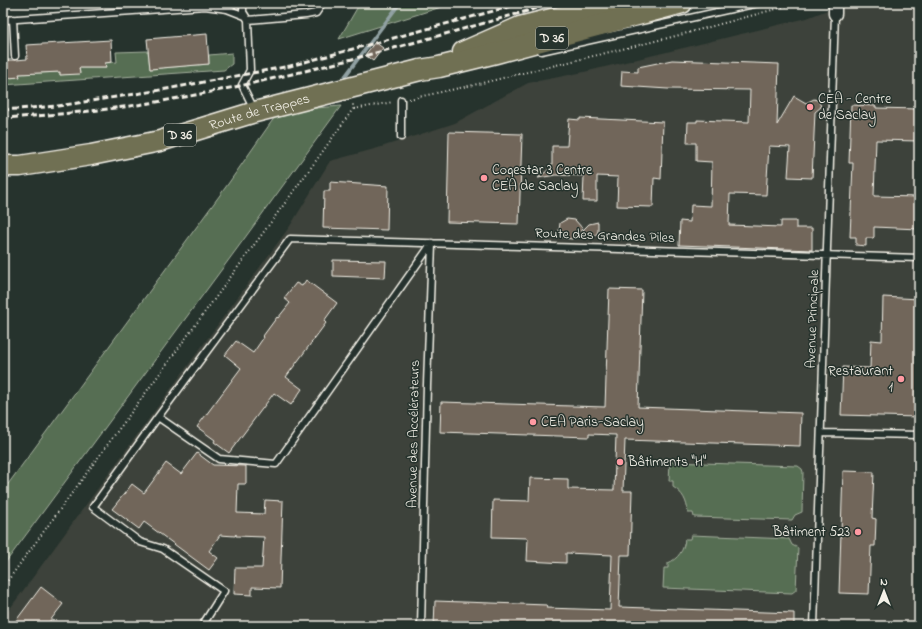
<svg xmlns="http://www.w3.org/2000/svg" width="922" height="629" font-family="'Indie Flower',sans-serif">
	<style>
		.built { fill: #3c423a }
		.green { fill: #566e53; stroke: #a5b09e }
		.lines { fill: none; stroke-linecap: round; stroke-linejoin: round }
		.stream { stroke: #91a1a3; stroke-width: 3.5 }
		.building { fill: #71665a; stroke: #f4f1e8 }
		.lane-casing { stroke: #f4f1e8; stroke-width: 9 }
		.street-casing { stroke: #f4f1e8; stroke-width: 15 }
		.primary-casing { stroke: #f4f1e8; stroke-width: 23 }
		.path { stroke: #f4f1e8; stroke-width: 2; stroke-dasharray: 1 3; stroke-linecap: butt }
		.lane { stroke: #26332d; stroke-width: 6 }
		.street { stroke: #26332d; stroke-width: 12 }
		.primary { stroke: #706f52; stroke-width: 20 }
		.rail { stroke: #f4f1e8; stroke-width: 3; stroke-dasharray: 6 3; stroke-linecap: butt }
		.poi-dot { fill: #ff9aa2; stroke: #26332d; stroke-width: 1.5 }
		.labels { text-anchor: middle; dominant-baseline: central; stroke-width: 3; stroke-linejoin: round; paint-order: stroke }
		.shield { fill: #26332d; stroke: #b6b8b0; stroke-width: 1 }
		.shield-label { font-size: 13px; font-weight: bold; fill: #f4f1e8 }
		.poi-label { font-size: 14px; fill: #f4f1e8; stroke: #26332d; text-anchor: start }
		.street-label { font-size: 14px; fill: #f4f1e8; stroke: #26332d }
	</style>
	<rect width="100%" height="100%" fill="#26332d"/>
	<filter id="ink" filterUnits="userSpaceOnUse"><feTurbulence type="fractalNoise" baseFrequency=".025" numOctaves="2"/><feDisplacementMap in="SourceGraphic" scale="8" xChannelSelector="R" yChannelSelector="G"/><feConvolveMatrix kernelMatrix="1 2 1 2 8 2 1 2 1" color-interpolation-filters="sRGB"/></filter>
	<g filter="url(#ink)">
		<!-- built -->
		<path class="built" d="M845,3H919V626H3V618L290,226L330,161L378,148L455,123L528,83L584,72L807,18Z"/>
		<!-- green -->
		<path class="green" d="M360,3H454L339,39Z
			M148,51L150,69L209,64V55L232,53V64L224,70L3,85V57L7,60L8,78L19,77V74L60,72V75L80,73L79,68H106L105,63L117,62L116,52Z
			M341,106L236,250L3,566V491L228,184L279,111Z
			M670,462L798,466L802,469L803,472L802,512L795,515L792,520L694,517L693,513H688C687,501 683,493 673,487V481H669Z
			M691,535L789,539L792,545L798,548L796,590L792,593L663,588L664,568H668V563C678,559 684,550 685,539H690Z"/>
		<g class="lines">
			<!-- stream -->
			<path class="stream" d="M343,79L400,3"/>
		</g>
		<!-- building -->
		<path class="building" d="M207,34L209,64L150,69L147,39Z
			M111,40L112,62L105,63L106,68H79L80,74L60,75V72L19,74L20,77L8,78L7,60H16L27,59L26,45Z
			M375,42L383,48L373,61L365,55Z
			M672,60L779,64L777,125L794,96L806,103L814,99L819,101L821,107L815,112L812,178L788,177L790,147L769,146L766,195L730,194L729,225L781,227V221H796V228H812V250L679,245L680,221L690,222L691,205L711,206L712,162L696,161V143H687L688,122H697V120L749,122L750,90L668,89L621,86L622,71L638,72V67Z
			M851,105L876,106V108L919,109V141L876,140L874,196L919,197L918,229L874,227V237L873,238H866V246L856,245V237H850L853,163H849Z
			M580,118L663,122L661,179L654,178L653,207L617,206L618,177L597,176V201H583L584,176L556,175L538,178L552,167V146H567L569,119L580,120Z
			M449,132L522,134L519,224L447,222Z
			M330,182L388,186L387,230L323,228L324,191H330Z
			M567,219L575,220L583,229L577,236L572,239L563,238L559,231L560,223Z
			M598,222V231L596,235L591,236L583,230L589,224Z
			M333,260L386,261L385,278L333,276Z
			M306,280L337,303L324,321L326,323L286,377L302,389L291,405L274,393L229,453L214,442L215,440L197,427L241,368L225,355L236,341L253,353L264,337L263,336L277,317L278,318L290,303L284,298L296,283L302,286Z
			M609,289L642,290L638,407L801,413L800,446L625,440L623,491H632L630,555H621L619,607L794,613V626H434L435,601L547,605L546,608L610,610L612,555L566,553V563L527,561L528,538L492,537L493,500L529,501L530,478L568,479V489L614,490L616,435L589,434V437L440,432L441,402L605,407Z
			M883,297L919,299L917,342H919V417L841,415L843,367L870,368L871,340L882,341Z
			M197,453L213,465L246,466V484H238L237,513L264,514L265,500L283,501L280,588L252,587V595L234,594L235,568H262L264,537L236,536V534L235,536L220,535L209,551L218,558L209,570L144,522L139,529L112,509L132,484L144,493L166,463L181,474Z
			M843,471L874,472L872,518L876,519L875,546H871L869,594L839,593Z
			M41,587L63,604L46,626H12Z"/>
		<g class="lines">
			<!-- lane casing -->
			<g class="lane-casing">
				<path id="lane" d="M243,3V12L248,20L250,70L242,85L254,109
					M13,19L15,56
					M3,20L205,6L227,9L245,16
					M248,20L306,15L316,13L320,7V3
					M541,51L758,3
					M401,100V137
					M158,417L219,459L276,464L432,243
					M821,433L919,435
					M202,626L224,591L163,549L140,542L93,507L158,417L290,239L919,258
					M421,626L427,385L432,244
					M814,626L835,14"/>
			</g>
			<!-- street casing -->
			<g class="street-casing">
				<path id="street" d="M835,14V3"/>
			</g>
			<!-- primary casing -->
			<g class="primary-casing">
				<g id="primary">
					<path d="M463,52L520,27L614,3"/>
					<path id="s1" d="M3,166H20L91,155L160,141L255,112L420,70L439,67L496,53L682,3"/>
				</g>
			</g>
			<!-- path -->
			<path class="path" d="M409,99L478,84L676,36L798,3
				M354,109L393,102
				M3,587L318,158L353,109V103"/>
			<!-- lane -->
			<use href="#lane" class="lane"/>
			<!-- street -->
			<use href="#street" class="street"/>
			<!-- primary -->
			<use href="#primary" class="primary"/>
			<!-- rail -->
			<path class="rail" d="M3,110L58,106L161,90L290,66L523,3
				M3,118C56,115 110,110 162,101C296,78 426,39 556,3"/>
		</g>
	</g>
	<!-- markers -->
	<g class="poi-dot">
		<circle cx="810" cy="107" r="4"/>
		<circle cx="484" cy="178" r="4"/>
		<circle cx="901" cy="379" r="4"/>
		<circle cx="533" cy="422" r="4"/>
		<circle cx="620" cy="462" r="4"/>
		<circle cx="858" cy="532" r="4"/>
	</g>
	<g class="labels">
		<!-- shield labels -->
		<g class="shield">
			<rect x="536" y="27" width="32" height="22" rx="3"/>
			<rect x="164" y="124" width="32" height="22" rx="3"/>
		</g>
		<g class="shield-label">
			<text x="552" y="38">D 36</text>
			<text x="180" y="135">D 36</text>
		</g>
		<!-- poi labels -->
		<g class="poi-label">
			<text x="818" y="99">CEA - Centre<tspan x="818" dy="16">de Saclay</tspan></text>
			<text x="492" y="170">Cogestar 3 Centre<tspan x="492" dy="16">CEA de Saclay</tspan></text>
			<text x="893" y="371" text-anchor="end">Restaurant<tspan x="893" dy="16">1</tspan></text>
			<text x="541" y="422">CEA Paris-Saclay</text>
			<text x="628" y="462">Bâtiments "H"</text>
			<text x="850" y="532" text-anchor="end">Bâtiment 523</text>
		</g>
		<!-- street labels -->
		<g class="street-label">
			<text stroke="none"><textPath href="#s1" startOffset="263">Route de Trappes</textPath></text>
			<text transform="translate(605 236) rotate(2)">Route des Grandes Piles</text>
			<text transform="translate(813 319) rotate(-88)">Avenue Principale</text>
			<text transform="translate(414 434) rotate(-89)">Avenue des Accélérateurs</text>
		</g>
	</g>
	<!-- margin -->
	<rect width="922" height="629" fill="none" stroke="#26332d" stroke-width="16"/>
	<rect x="8" y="8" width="906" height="613" fill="none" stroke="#f4f1e8" stroke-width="1.5" filter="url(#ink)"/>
	<!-- north arrow -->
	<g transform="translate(884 591)" stroke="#26332d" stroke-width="3" paint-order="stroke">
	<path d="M0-3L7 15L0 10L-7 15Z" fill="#f4f1e8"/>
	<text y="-6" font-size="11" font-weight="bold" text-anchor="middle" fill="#f4f1e8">N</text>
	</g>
</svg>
